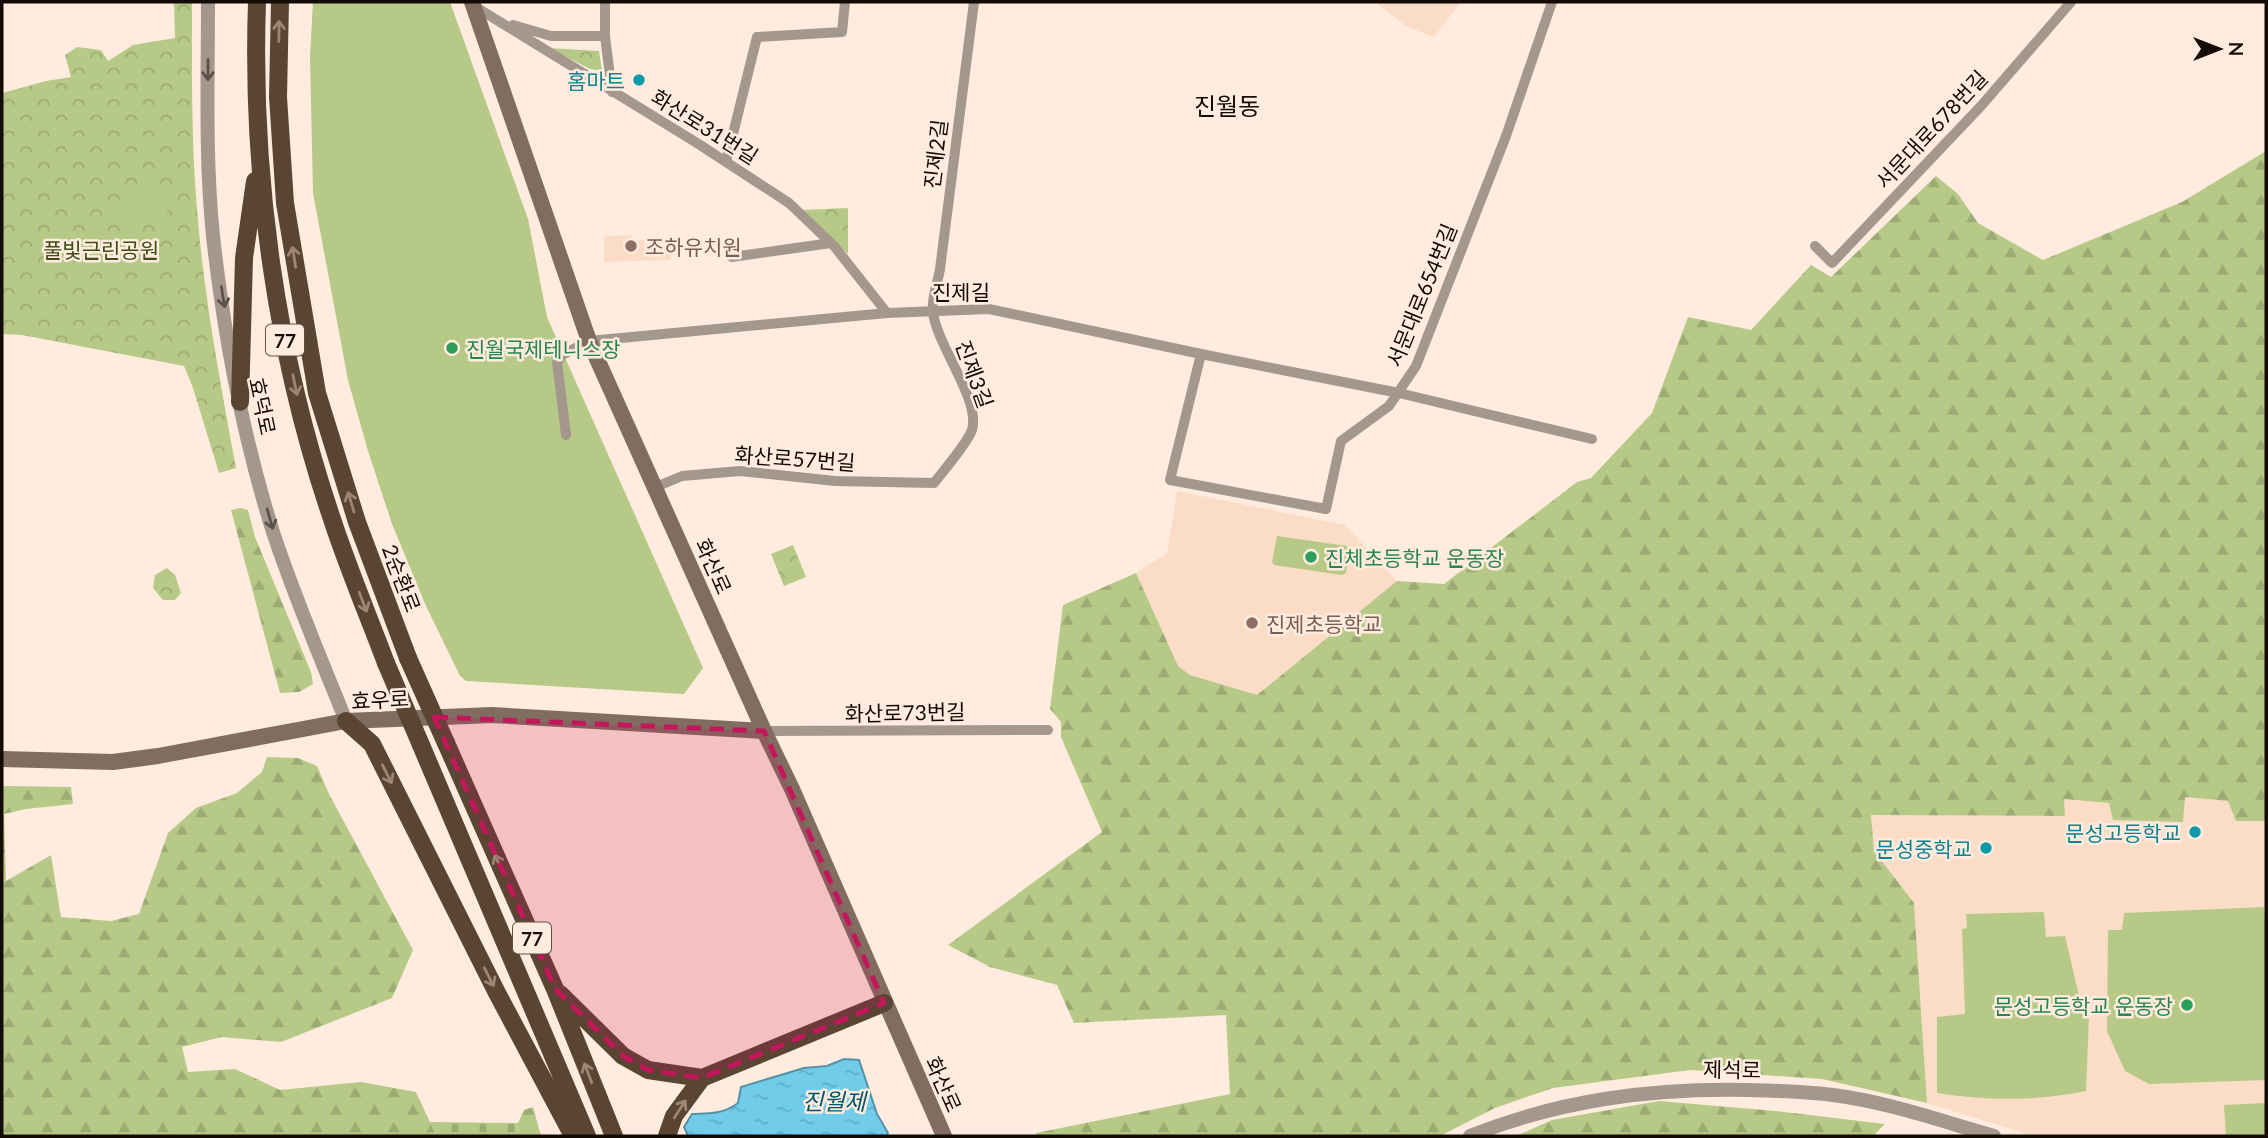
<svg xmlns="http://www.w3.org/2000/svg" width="2268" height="1138" font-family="Lato,'Noto Sans KR',sans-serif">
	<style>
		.built { fill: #fbdcc7 }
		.forest { fill: url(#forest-firs) }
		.cemetery { fill: url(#cemetery-stones) }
		.park { fill: url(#park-crowns) }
		.garden { fill: #b6c987 }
		.water { fill: url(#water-ripples); stroke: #5592a5; stroke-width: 2 }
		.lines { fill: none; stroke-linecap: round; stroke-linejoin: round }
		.minor { stroke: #a4978e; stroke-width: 10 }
		.tertiary { stroke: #a4978e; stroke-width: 14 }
		.secondary { stroke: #806d60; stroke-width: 16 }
		.trunk { stroke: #5a4432; stroke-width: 18 }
		.trunk-bridge { stroke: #5a4432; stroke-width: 18 }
		.oneway { stroke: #9c8777 }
		.oneway2 { stroke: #5c514a }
		.marked { fill: #c2185b; fill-opacity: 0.2; stroke: #c2185b; stroke-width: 5; stroke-dasharray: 14 9; stroke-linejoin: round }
		.culture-dot { fill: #0f9aa8; stroke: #ffecdf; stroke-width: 2.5 }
		.education-dot { fill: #8d6e63; stroke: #ffecdf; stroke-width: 2.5 }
		.leisure-dot { fill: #2e9e5b; stroke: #ffecdf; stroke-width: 2.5 }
		.labels { text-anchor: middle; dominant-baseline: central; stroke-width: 5; stroke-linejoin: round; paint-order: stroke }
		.shield { fill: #ffecdf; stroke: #5b4e46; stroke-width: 2 }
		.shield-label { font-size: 19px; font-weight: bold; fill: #150b05 }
		.culture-label { font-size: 21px; fill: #0d838f; stroke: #ffecdf; text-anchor: end }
		.street-label { font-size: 21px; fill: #150b05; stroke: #ffecdf }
		.education-label { font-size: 21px; fill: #785e54; stroke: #ffecdf; text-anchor: start }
		.park-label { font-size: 21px; fill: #404c18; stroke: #ffecdf }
		.leisure-label { font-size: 21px; fill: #27864d; stroke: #ffecdf; text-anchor: start }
		.water-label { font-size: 23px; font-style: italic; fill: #005569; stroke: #ffecdf }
		.quarter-label { font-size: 24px; fill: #150b05; stroke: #ffecdf }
	</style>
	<defs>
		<pattern id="forest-firs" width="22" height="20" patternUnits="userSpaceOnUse" patternTransform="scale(1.75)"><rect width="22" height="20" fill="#b6c987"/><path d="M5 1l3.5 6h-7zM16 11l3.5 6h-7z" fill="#9cab73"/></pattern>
		<pattern id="cemetery-stones" width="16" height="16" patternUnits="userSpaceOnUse" patternTransform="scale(1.75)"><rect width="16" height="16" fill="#b6c987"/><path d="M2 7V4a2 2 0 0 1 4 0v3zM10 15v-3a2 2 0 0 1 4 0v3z" fill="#9cab73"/></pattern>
		<pattern id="park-crowns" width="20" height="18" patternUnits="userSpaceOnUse" patternTransform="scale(1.75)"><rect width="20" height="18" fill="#b6c987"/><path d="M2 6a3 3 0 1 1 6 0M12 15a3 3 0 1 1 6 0" fill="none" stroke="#9cab73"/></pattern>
		<pattern id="water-ripples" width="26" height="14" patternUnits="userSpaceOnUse" patternTransform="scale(1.75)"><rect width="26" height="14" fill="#70cce9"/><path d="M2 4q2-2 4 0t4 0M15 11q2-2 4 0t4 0" fill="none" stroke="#60aec6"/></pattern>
	</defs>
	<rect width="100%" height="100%" fill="#ffecdf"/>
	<!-- built -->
	<path class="built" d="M1375,2H1461L1434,37L1407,27Z
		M632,235V240H644L645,244H657L658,249H671V260L604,262V236Z
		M1177,491L1345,525L1397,581L1257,695L1190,675L1178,666L1136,573L1167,553Z
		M2184,797L2228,801L2236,821H2266V1136H2034L1927,1103L1914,903L1874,851L1871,815L2064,816V799L2109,803L2183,821Z"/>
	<!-- forest -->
	<path class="forest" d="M2266,151V821H2236L2228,801L2185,797L2183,822L2113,820L2109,803L2064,799L2065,816L1871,815L1874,851L1914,903L1927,1103L1822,1079L1690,1070L1553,1088L1495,1108L1440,1136H1036V1133L1230,1094L1226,1015L1074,1023L1057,985L990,967L948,945L1102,832L1061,737V722L1050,709L1063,605L1136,573L1178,666L1190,675L1257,695L1397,581L1444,584L1577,482L1591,478L1652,413L1688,317L1751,330L1811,265L1831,277L1936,176L1958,194L1978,223L2043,260L2182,202Z
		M240,508L248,510L255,537L311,672L313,684L299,692L280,693L231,510Z
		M267,757L298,758L317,766L329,794L413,950L392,998L281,1042L222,1037L182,1047L188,1072L235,1069L280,1090L361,1082L416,1092L435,1133L433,1136H2V786L71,787L73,804L26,809L4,814L6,881L51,855L61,917L111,921L139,914L168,833L196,808L237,793L262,772Z
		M1659,1101L1776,1111L1885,1124L1873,1136H1516L1552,1120Z
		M533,1107L541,1136H517L518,1123L524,1110Z"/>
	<!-- cemetery -->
	<path class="cemetery" d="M430,1122L518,1123L517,1136H433L435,1133Z"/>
	<!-- park -->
	<path class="park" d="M174,2H192C192,75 191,148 198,220C205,303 221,386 236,468L219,473L193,388L184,366L22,335L2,334V93L46,81L71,77L65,55L77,47L101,50L108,61L133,45L175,38Z
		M549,48L599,51L602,71L590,69Z
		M848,208V254L801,210Z
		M793,545L806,577L784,586L771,554Z
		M167,568L175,575L181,593L175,600H163L153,588L155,575Z"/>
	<!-- garden -->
	<path class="garden" d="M313,2H450L528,219L547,317L703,668L684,694L466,681L460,676L426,606L392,524L368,451L348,380L313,193L310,56Z
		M164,186L168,216L124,220L121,191Z
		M1277,536L1347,546L1349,551L1346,573L1342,575L1274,565L1272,562Z
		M2264,907L2266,935V1080L2149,1084L2125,1071L2107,1031L2108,930H2122L2124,913Z
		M2044,912L2046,937L2065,936L2083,1013L2089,1017L2086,1091C2038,1101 1986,1101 1937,1093V1017L1965,1014L1962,929L1967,928L1966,914Z
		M2266,1103V1136H2226L2224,1105Z"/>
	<!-- water -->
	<path class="water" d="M844,1059L859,1060L877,1114L888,1133L886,1136H688L684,1127L692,1114C710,1113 724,1114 738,1103L741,1087L804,1068L827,1066Z"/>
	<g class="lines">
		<!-- minor -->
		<path class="minor" d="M605,2V36L612,92
			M474,6L697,143L789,203L834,246L887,313
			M513,25L551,36H605
			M726,162L757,37L842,32L845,2
			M1815,246L1832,263L1981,106L2071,2
			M732,257L831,243
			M1201,354L1170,480L1326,509L1341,441L1389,406L1416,366L1506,136L1552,2
			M566,435L557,362L562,355L589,341L887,313L989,309L1201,354L1399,393L1592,439
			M656,487L682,476L740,471L835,481L934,483C943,471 967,444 972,430C981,400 936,344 933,312C931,299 938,282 940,269L974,2
			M764,731L1048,730"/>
		<!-- tertiary -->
		<path class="tertiary" d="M208,2C208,79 205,158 213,236C224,335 243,437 273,532C294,596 321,659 346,721
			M1470,1136C1560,1100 1651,1088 1748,1090C1776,1091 1805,1091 1833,1095C1888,1102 1941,1121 1994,1136"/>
		<!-- secondary -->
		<path class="secondary" d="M472,2L589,341L764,731L792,789L944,1136
			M2,759L113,762L158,756L346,721L492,715L764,731"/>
		<!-- trunk -->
		<path class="trunk" d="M257,2C251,175 276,355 332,519C348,568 368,615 386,663
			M280,2L278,97L285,203L317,393L357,522L408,658
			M240,402L244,258L255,181
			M346,721L372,744L496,991L573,1136
			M446,743L555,989L614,1136
			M421,745L587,1136
			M560,994L623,1056L648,1070L702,1078
			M667,1136L674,1116L702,1078L884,1003"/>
		<!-- trunk-bridge -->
		<path class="trunk-bridge" d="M408,658L446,743
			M386,663L421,745"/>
	</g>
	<!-- one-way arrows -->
	<defs><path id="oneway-shaft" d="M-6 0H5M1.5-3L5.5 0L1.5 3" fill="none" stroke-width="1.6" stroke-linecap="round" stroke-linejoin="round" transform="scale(1.75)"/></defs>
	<g class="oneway">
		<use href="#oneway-shaft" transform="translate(279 31) rotate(-89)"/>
		<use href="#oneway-shaft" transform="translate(294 257) rotate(-99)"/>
		<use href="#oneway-shaft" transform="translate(295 385) rotate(78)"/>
		<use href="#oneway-shaft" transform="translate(351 502) rotate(-107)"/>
		<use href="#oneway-shaft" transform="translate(363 602) rotate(69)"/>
		<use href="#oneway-shaft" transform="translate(387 774) rotate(63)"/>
		<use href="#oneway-shaft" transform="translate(499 864) rotate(-114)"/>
		<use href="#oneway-shaft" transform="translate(489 977) rotate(63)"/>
		<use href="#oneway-shaft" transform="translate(588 1073) rotate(-111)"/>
		<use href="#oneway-shaft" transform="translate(680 1109) rotate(-57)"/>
	</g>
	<g class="oneway2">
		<use href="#oneway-shaft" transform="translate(208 70) rotate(90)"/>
		<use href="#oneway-shaft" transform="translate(223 297) rotate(81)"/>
		<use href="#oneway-shaft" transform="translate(270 519) rotate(74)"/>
	</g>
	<!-- marked area -->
	<path class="marked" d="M434,717L764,731L884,1003L702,1078L648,1070L623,1056L555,989Z"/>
	<!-- markers -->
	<g class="culture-dot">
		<circle cx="639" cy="80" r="7"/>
		<circle cx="2195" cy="832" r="7"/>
		<circle cx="1986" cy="848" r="7"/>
	</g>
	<g class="education-dot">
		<circle cx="631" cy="246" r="7"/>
		<circle cx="1252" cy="623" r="7"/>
	</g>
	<g class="leisure-dot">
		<circle cx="452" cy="348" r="7"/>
		<circle cx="1311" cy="557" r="7"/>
		<circle cx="2187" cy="1005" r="7"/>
	</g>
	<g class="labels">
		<!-- shield labels -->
		<g class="shield">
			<rect x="266" y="324.5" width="38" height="31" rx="5"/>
			<rect x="513" y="922.5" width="38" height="31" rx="5"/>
		</g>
		<g class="shield-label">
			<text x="285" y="340">77</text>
			<text x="532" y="938">77</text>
		</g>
		<!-- culture labels -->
		<g class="culture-label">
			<text x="625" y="80">홈마트</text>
			<text x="2181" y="832">문성고등학교</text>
			<text x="1972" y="848">문성중학교</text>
		</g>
		<!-- street labels -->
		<g class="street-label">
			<text transform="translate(705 126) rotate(32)">화산로31번길</text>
			<text transform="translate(1931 129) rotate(-47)">서문대로678번길</text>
			<text transform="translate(935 154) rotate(-83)">진제2길</text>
			<text x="961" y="291">진제길</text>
			<text transform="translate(1421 295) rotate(-68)">서문대로654번길</text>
			<text transform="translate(975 374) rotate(70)">진제3길</text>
			<text transform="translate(263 406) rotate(78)">효덕로</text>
			<text transform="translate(795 458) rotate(4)">화산로57번길</text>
			<text transform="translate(714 566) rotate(66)">화산로</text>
			<text transform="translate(402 578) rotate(69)">2순환로</text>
			<text transform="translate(380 699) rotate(-3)">효우로</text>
			<text transform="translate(905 712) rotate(-1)">화산로73번길</text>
			<text transform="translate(1732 1069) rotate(1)">제석로</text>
			<text transform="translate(944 1084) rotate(66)">화산로</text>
		</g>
		<!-- education labels -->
		<g class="education-label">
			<text x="645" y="246">조하유치원</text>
			<text x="1266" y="623">진제초등학교</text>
		</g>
		<!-- park labels -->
		<g class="park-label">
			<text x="101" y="249">풀빛근린공원</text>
		</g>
		<!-- leisure labels -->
		<g class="leisure-label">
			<text x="466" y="348">진월국제테니스장</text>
			<text x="1325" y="557">진체초등학교 운동장</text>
			<text x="2173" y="1005" text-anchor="end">문성고등학교 운동장</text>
		</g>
		<!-- water labels -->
		<g class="water-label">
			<text x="834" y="1101">진월제</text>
		</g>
		<!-- quarter labels -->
		<g class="quarter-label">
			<text x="1227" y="105">진월동</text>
		</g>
	</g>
	<!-- border -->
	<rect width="2268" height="1138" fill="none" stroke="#150b05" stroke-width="7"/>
	<!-- north arrow -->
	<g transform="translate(2219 49) rotate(90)" stroke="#ffecdf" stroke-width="5" paint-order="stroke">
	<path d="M0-5L12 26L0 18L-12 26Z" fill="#150b05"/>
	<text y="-10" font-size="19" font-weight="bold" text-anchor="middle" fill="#150b05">N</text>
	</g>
</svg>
